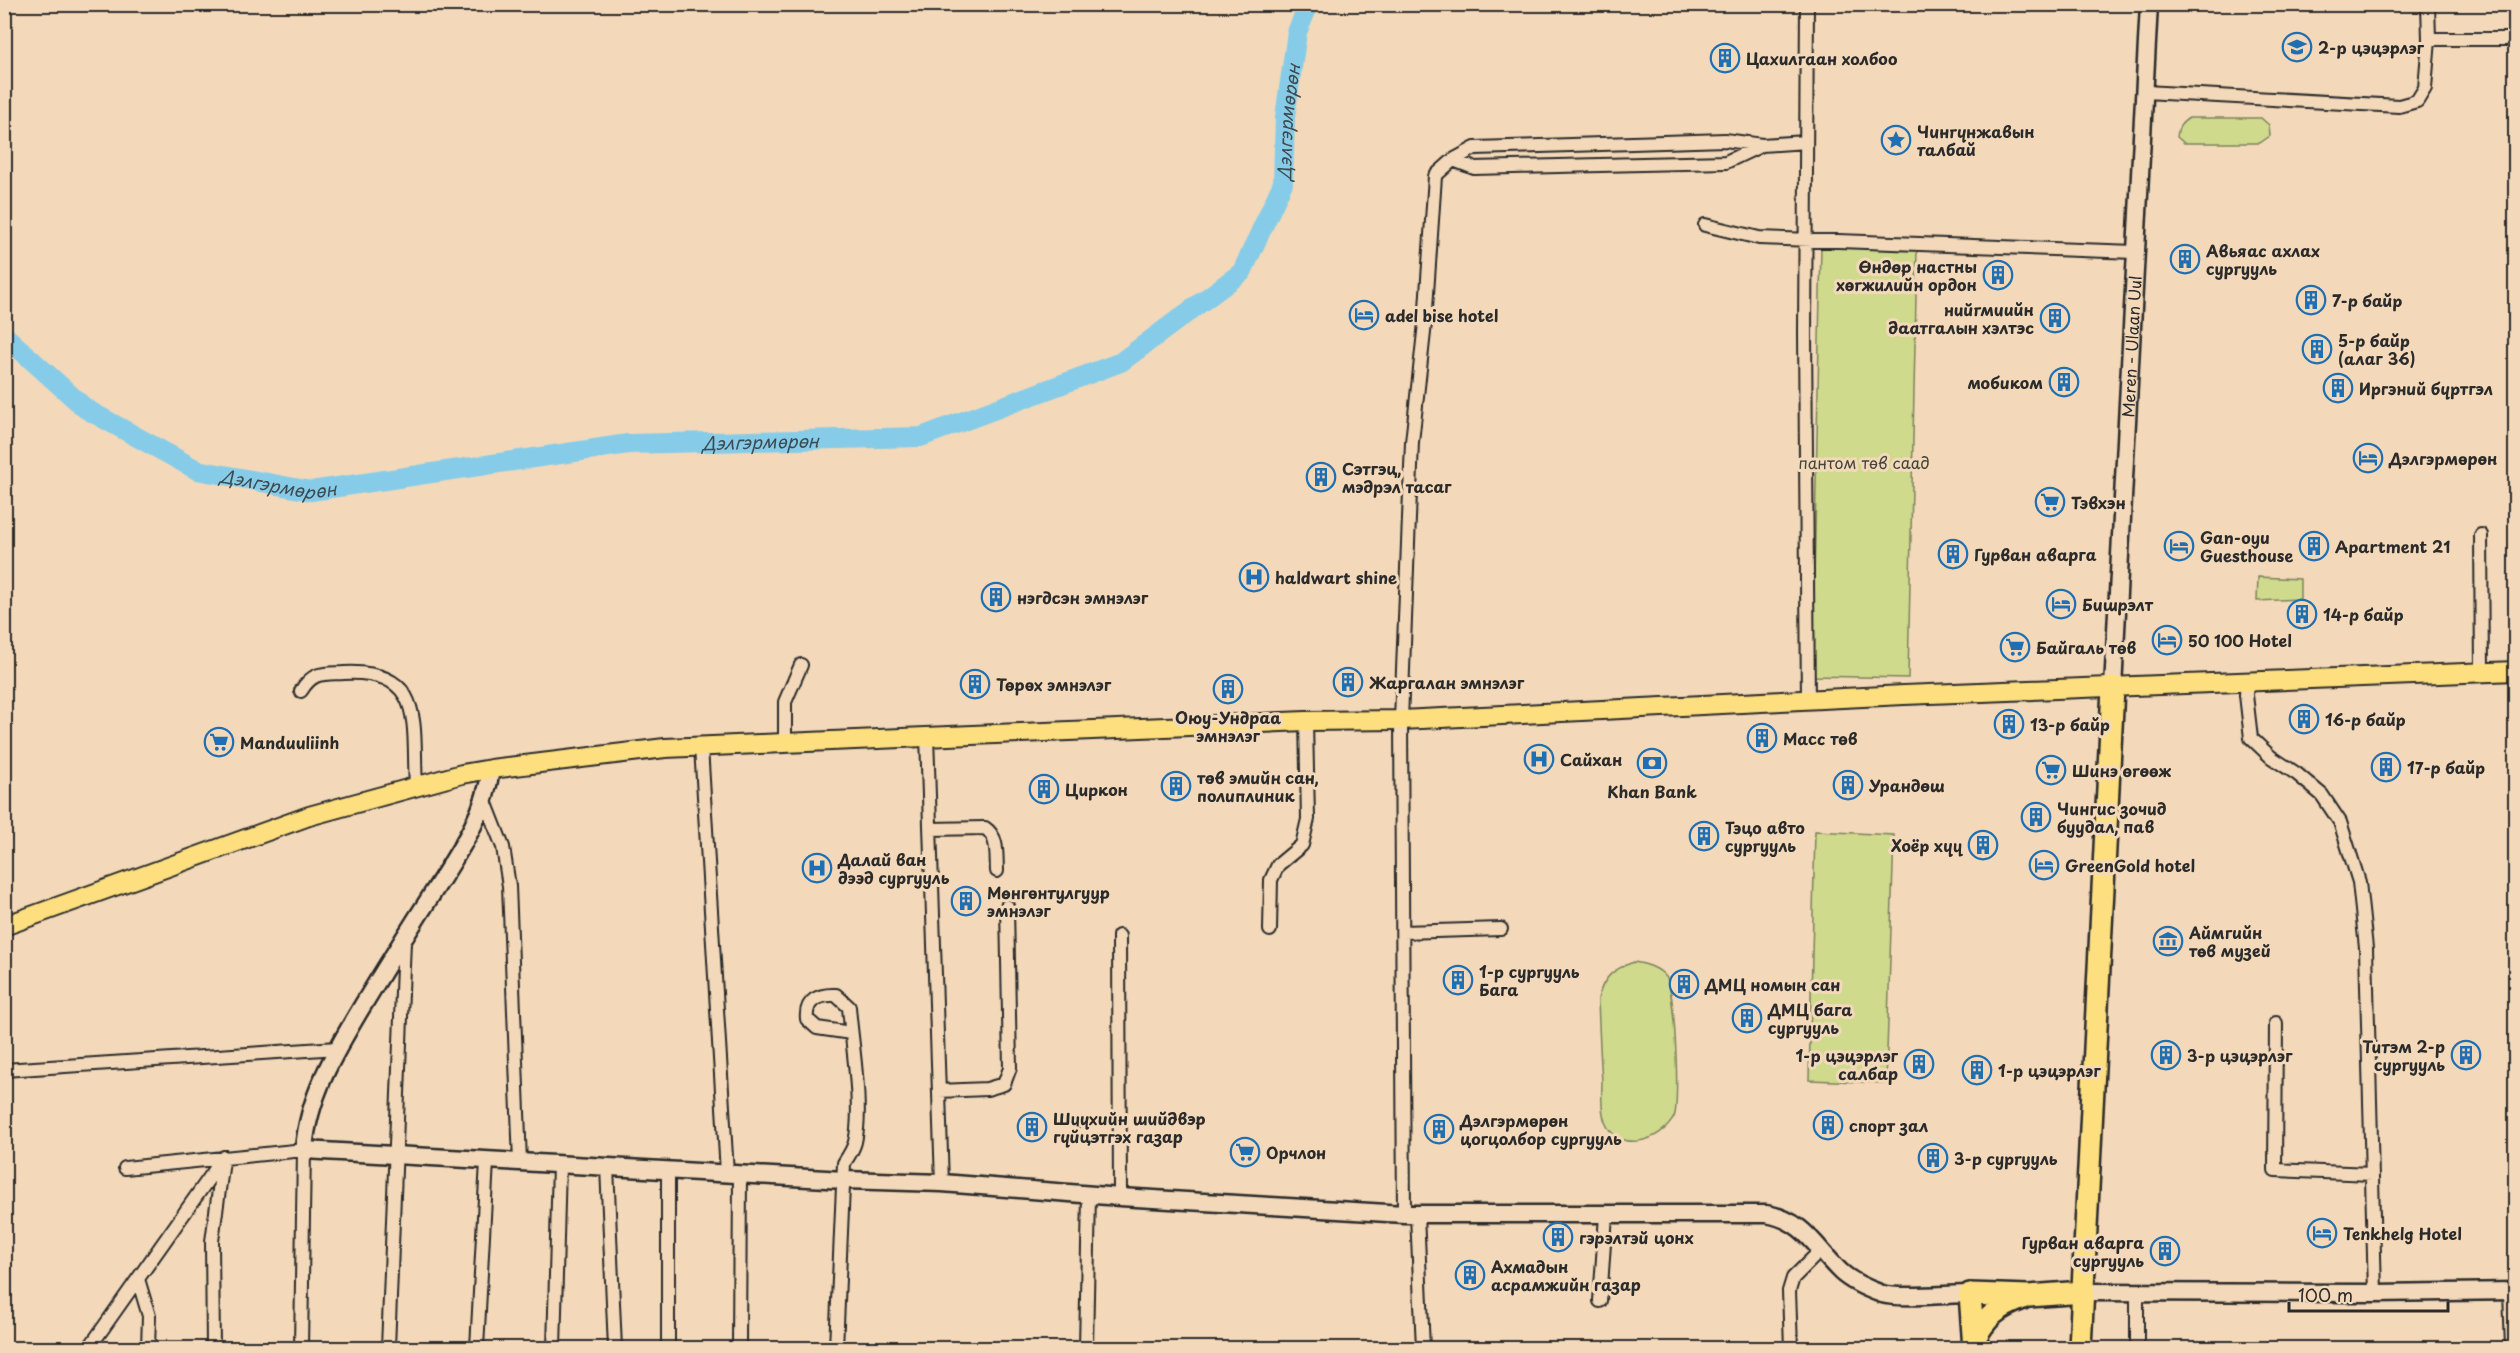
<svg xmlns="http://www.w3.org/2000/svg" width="2520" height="1353" font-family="'Playpen Sans',sans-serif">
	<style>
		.park { fill: #cfda8d; stroke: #7d825c; stroke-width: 1.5 }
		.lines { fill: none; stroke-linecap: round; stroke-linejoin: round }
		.river { stroke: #86cce8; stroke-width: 20 }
		.street-casing { stroke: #2b2b2b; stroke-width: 16 }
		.secondary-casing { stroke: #2b2b2b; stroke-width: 21 }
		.primary-casing { stroke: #2b2b2b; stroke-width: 22 }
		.highway-casing { stroke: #2b2b2b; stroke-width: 26 }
		.street { stroke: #f3d9ba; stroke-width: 12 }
		.secondary { stroke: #f3d9ba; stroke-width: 16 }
		.primary { stroke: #fedf80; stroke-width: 18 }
		.highway { stroke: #fedf80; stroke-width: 21 }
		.labels { text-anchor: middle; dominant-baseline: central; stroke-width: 6; stroke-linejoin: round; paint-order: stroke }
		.poi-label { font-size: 16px; font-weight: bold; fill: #2b2b2b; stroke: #f3d9ba; text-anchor: start }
		.street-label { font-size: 16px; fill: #2b2b2b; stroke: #f3d9ba }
		.park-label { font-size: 16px; fill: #44453a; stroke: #f3d9ba }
		.water-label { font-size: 18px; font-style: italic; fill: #3d4b51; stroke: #f3d9ba }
	</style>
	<rect width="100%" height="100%" fill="#f3d9ba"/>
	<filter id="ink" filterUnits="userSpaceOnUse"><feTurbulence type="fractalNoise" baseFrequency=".0167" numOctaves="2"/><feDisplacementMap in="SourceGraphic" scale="12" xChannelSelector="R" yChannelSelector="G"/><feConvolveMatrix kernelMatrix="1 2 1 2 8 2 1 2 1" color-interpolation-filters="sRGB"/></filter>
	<g filter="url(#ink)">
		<!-- park -->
		<path class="park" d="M2189,118H2261L2269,125L2270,136L2260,143H2184L2177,137C2178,127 2181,123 2189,118Z
			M1821,246L1917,248L1908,678L1812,676Z
			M2258,577L2300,579V599L2257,601Z
			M1815,831L1894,835L1886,1083L1809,1080Z
			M1634,962C1646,964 1658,967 1666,977C1675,987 1680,1105 1674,1117C1661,1142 1618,1154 1605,1122C1600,1109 1602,1094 1602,1081C1600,1053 1599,1026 1598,999C1603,977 1613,969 1634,962Z"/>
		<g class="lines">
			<!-- river -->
			<path class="river" id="s1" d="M4,335L86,409L197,470L311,491L628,444L921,437L1121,362L1242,272L1283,183L1285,117L1297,32L1309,4"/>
			<!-- street casing -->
			<g class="street-casing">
				<path id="street" d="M1807,4L1805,334L1808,701
					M2428,4L2429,39
					M2145,92L2399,106L2417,101L2425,88L2429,39H2516
					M1453,160L1474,168L1726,162L1760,146
					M1705,225L1759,238L2135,252
					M2481,535L2482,673
					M2247,681L2246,695L2251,738L2271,757L2297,774L2322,795L2340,822L2359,882L2366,948L2375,1293
					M301,691C313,671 323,674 344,673C427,669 412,726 416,786
					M927,736L942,1183
					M785,743V702L801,665
					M701,747L727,1173
					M485,801L503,847L509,886L520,1162
					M930,829L985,828C999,837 996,856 997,871
					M1270,930L1271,880L1278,865L1302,845L1308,819L1306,721
					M1403,932L1501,929
					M1119,936L1120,1197
					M2276,1023L2275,1170L2372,1174
					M4,1070L338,1048
					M939,1091L987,1089L1004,1084L1010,1068L1007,906
					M607,1167L615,1348
					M125,1168L304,1150L301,1348
					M668,1171V1348
					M1404,1214L1401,720L1412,442L1425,323L1435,176L1453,160L1475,148L1725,140L1762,145L1806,142
					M1417,1215L1423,1348
					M138,1279L149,1316L148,1348
					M2510,1291L2512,1348
					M2137,1293V1348
					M1600,1301L1606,1215
					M89,1348L224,1157
					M213,1348L212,1241L223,1161
					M388,1348L404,941
					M477,1348L487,1161
					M554,1348L559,1165
					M739,1348L740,1174
					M836,1348L844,1163C848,1157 853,1150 855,1142C863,1107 852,1045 849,1007L836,995C819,994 805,1000 807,1019L817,1028L851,1033
					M1086,1348L1089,1195
					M1791,1348L1789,1291L1793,1278L1822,1249"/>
			</g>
			<!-- secondary casing -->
			<g class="secondary-casing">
				<g id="secondary">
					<path id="s2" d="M2113,688L2149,4"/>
					<path d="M491,769C485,814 460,850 436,888C412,925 389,962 366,1000C338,1047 308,1094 304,1150L844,1180L942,1183L1120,1197L1404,1214H1766C1804,1220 1816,1248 1841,1272C1852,1282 1868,1289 1882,1294C1899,1299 1949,1294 1970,1294"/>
					<path d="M2083,1292L2375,1293L2516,1291"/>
				</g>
			</g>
			<!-- primary casing -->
			<g class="primary-casing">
				<path id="primary" d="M4,926L309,816L462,774L491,769L665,748L1306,721L1401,720L1904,695L2516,671"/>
			</g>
			<!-- highway casing -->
			<g class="highway-casing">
				<path id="highway" d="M1973,1342C1986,1316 1997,1308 2023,1298
					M1974,1348L1970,1294L2029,1296L2083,1292
					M2080,1348L2113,688"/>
			</g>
			<!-- street -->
			<use href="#street" class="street"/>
			<!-- secondary -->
			<use href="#secondary" class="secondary"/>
			<!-- primary -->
			<use href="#primary" class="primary"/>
			<!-- highway -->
			<use href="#highway" class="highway"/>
		</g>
	</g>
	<!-- icons -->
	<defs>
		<g id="school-ring" transform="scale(1.5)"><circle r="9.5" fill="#f3d9ba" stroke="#1f6fb2" stroke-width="1.5"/><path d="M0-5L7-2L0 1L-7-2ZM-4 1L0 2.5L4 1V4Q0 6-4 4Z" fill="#1f6fb2"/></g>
		<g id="building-ring" transform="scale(1.5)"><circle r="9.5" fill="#f3d9ba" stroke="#1f6fb2" stroke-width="1.5"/><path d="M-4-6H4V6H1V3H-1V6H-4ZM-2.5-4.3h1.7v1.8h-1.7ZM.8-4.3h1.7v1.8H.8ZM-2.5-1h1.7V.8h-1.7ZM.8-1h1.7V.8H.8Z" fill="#1f6fb2"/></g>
		<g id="sight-ring" transform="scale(1.5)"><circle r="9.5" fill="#f3d9ba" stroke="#1f6fb2" stroke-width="1.5"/><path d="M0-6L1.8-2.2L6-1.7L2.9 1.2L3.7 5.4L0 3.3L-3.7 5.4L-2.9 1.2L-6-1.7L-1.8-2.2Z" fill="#1f6fb2"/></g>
		<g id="hotel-ring" transform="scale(1.5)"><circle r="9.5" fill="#f3d9ba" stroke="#1f6fb2" stroke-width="1.5"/><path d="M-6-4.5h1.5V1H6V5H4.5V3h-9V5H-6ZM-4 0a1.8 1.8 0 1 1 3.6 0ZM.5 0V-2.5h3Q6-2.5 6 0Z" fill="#1f6fb2"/></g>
		<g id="supermarket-ring" transform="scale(1.5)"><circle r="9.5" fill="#f3d9ba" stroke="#1f6fb2" stroke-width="1.5"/><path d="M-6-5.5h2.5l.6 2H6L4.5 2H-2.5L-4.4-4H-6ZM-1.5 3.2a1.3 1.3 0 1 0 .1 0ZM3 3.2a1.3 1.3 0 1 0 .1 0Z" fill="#1f6fb2"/></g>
		<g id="hospital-ring" transform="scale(1.5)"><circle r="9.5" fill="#f3d9ba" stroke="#1f6fb2" stroke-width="1.5"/><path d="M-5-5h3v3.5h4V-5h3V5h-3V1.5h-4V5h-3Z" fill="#1f6fb2"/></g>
		<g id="bank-ring" transform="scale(1.5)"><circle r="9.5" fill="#f3d9ba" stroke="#1f6fb2" stroke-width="1.5"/><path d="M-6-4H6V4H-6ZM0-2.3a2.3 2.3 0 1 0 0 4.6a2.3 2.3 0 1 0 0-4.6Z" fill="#1f6fb2"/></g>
		<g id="museum-ring" transform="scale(1.5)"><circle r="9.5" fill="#f3d9ba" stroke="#1f6fb2" stroke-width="1.5"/><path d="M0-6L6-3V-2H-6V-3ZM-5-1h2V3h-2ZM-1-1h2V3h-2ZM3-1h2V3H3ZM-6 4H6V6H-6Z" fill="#1f6fb2"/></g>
	</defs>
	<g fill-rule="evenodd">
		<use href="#school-ring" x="2297" y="47"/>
		<use href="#building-ring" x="1725" y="58"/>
		<use href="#sight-ring" x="1896" y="140"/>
		<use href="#building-ring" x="2185" y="259"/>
		<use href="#building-ring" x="1998" y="275"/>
		<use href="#building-ring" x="2311" y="300"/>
		<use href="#hotel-ring" x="1364" y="315"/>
		<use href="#building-ring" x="2055" y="318"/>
		<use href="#building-ring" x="2317" y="349"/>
		<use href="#building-ring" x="2064" y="382"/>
		<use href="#building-ring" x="2338" y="388"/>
		<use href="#hotel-ring" x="2368" y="458"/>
		<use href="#building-ring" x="1321" y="477"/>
		<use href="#supermarket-ring" x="2050" y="502"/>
		<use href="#hotel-ring" x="2179" y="546"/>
		<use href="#building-ring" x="2314" y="546"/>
		<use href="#building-ring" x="1953" y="554"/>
		<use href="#hospital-ring" x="1254" y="577"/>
		<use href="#building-ring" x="996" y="597"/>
		<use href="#hotel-ring" x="2061" y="604"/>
		<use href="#building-ring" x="2302" y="614"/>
		<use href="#hotel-ring" x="2167" y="640"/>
		<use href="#supermarket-ring" x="2015" y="647"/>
		<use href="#building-ring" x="1348" y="682"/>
		<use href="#building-ring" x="975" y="684"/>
		<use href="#building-ring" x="1228" y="689"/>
		<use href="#building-ring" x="2304" y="719"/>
		<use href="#building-ring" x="2009" y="724"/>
		<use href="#building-ring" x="1762" y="738"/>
		<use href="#supermarket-ring" x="219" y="742"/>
		<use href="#hospital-ring" x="1539" y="759"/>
		<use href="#bank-ring" x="1652" y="763"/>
		<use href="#building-ring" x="2386" y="767"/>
		<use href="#supermarket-ring" x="2051" y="770"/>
		<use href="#building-ring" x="1848" y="785"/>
		<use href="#building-ring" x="1176" y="786"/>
		<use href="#building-ring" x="1044" y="789"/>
		<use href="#building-ring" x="2036" y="817"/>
		<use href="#building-ring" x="1704" y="836"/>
		<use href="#building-ring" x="1983" y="845"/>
		<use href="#hotel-ring" x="2044" y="865"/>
		<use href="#hospital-ring" x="817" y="868"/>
		<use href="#building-ring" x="966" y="901"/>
		<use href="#museum-ring" x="2168" y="941"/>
		<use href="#building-ring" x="1458" y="980"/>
		<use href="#building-ring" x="1684" y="984"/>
		<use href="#building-ring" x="1747" y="1018"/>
		<use href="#building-ring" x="2166" y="1055"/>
		<use href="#building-ring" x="2466" y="1055"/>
		<use href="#building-ring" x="1919" y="1064"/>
		<use href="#building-ring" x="1977" y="1070"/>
		<use href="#building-ring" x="1828" y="1125"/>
		<use href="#building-ring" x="1032" y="1127"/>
		<use href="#building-ring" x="1439" y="1129"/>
		<use href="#supermarket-ring" x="1245" y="1152"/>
		<use href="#building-ring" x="1933" y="1158"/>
		<use href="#hotel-ring" x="2322" y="1233"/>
		<use href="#building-ring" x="1558" y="1237"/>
		<use href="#building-ring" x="2165" y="1251"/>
		<use href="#building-ring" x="1470" y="1275"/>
	</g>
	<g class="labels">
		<!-- poi labels -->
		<g class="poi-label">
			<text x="2318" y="47">2-р цэцэрлэг</text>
			<text x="1746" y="58">Цахилгаан холбоо</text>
			<text x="1917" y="131">Чингүнжавын<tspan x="1917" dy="18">талбай</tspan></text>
			<text x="2206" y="250">Авьяас ахлах<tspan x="2206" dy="18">сургууль</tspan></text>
			<text x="1977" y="266" text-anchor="end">Өндөр настны<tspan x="1977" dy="18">хөгжилийн ордон</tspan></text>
			<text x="2332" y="300">7-р байр</text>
			<text x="2034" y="309" text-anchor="end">нийгмиийн<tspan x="2034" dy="18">даатгалын хэлтэс</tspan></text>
			<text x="1385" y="315">adel bise hotel</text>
			<text x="2338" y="340">5-р байр<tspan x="2338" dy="18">(алаг 36)</tspan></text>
			<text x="2043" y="382" text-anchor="end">мобиком</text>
			<text x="2359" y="388">Иргэний бүртгэл</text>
			<text x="2389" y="458">Дэлгэрмөрөн</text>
			<text x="1342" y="468">Сэтгэц,<tspan x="1342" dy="18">мэдрэл тасаг</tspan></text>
			<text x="2071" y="502">Тэвхэн</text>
			<text x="2200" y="537">Gan-oyu<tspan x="2200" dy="18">Guesthouse</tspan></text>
			<text x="2335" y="546">Apartment 21</text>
			<text x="1974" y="554">Гурван аварга</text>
			<text x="1275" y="577">haldwart shine</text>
			<text x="1017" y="597">нэгдсэн эмнэлэг</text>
			<text x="2082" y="604">Бишрэлт</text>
			<text x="2323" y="614">14-р байр</text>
			<text x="2188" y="640">50 100 Hotel</text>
			<text x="2036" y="647">Байгаль төв</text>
			<text x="1369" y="682">Жаргалан эмнэлэг</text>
			<text x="996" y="684">Төрөх эмнэлэг</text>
			<text x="1228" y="717" text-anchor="middle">Оюу-Ундраа<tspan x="1228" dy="18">эмнэлэг</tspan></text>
			<text x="2325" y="719">16-р байр</text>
			<text x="2030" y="724">13-р байр</text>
			<text x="1783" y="738">Масс төв</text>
			<text x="240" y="742">Manduuliinh</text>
			<text x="1560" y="759">Сайхан</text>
			<text x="2407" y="767">17-р байр</text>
			<text x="2072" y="770">Шинэ өгөөж</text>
			<text x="1197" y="777">төв эмийн сан,<tspan x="1197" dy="18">полиплиник</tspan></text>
			<text x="1869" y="785">Урандөш</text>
			<text x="1065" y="789">Циркон</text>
			<text x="1652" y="791" text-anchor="middle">Khan Bank</text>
			<text x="2057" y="808">Чингис зочид<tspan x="2057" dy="18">буудал, пав</tspan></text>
			<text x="1725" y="827">Тэцо авто<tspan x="1725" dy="18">сургууль</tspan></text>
			<text x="1962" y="845" text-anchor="end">Хоёр хүү</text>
			<text x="838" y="859">Далай ван<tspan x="838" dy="18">дээд сургууль</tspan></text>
			<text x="2065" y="865">GreenGold hotel</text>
			<text x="987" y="892">Мөнгөнтулгуур<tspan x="987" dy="18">эмнэлэг</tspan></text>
			<text x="2189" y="932">Аймгийн<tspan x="2189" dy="18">төв музей</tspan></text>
			<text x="1479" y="971">1-р сургууль<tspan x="1479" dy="18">Бага</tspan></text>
			<text x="1705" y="984">ДМЦ номын сан</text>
			<text x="1768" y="1009">ДМЦ бага<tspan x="1768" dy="18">сургууль</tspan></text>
			<text x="2445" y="1046" text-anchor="end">Титэм 2-р<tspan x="2445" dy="18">сургууль</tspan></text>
			<text x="1898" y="1055" text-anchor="end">1-р цэцэрлэг<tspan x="1898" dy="18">салбар</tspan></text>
			<text x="2187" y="1055">3-р цэцэрлэг</text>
			<text x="1998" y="1070">1-р цэцэрлэг</text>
			<text x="1053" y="1118">Шүүхийн шийдвэр<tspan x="1053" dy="18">гүйцэтгэх газар</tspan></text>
			<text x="1460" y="1120">Дэлгэрмөрөн<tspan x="1460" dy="18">цогцолбор сургууль</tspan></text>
			<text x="1849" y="1125">спорт зал</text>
			<text x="1266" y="1152">Орчлон</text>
			<text x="1954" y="1158">3-р сургууль</text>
			<text x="2343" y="1233">Tenkhelg Hotel</text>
			<text x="1579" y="1237">гэрэлтэй цонх</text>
			<text x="2144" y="1242" text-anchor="end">Гурван аварга<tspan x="2144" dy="18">сургууль</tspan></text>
			<text x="1491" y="1266">Ахмадын<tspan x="1491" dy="18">асрамжийн газар</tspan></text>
		</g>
		<!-- street labels -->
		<g class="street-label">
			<text stroke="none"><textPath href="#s2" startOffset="342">Meren - Ulaan Uul</textPath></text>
		</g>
		<!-- park labels -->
		<g class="park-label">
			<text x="1864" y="462">пантом төв саад</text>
		</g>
		<!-- water labels -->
		<g class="water-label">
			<text stroke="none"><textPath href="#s1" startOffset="1490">Дэлгэрмөрөн</textPath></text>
			<text stroke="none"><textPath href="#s1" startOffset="806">Дэлгэрмөрөн</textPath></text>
			<text stroke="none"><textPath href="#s1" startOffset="320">Дэлгэрмөрөн</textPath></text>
		</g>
	</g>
	<!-- margin -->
	<rect width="2520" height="1353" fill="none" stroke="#f3d9ba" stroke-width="24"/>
	<rect x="12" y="12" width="2496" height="1329" fill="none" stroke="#2b2b2b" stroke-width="2" filter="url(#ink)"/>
	<!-- scale -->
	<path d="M2289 1302v9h159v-9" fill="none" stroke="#2b2b2b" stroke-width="3"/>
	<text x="2298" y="1302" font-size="18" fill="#2b2b2b" stroke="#f3d9ba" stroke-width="4.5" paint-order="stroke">100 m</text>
</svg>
